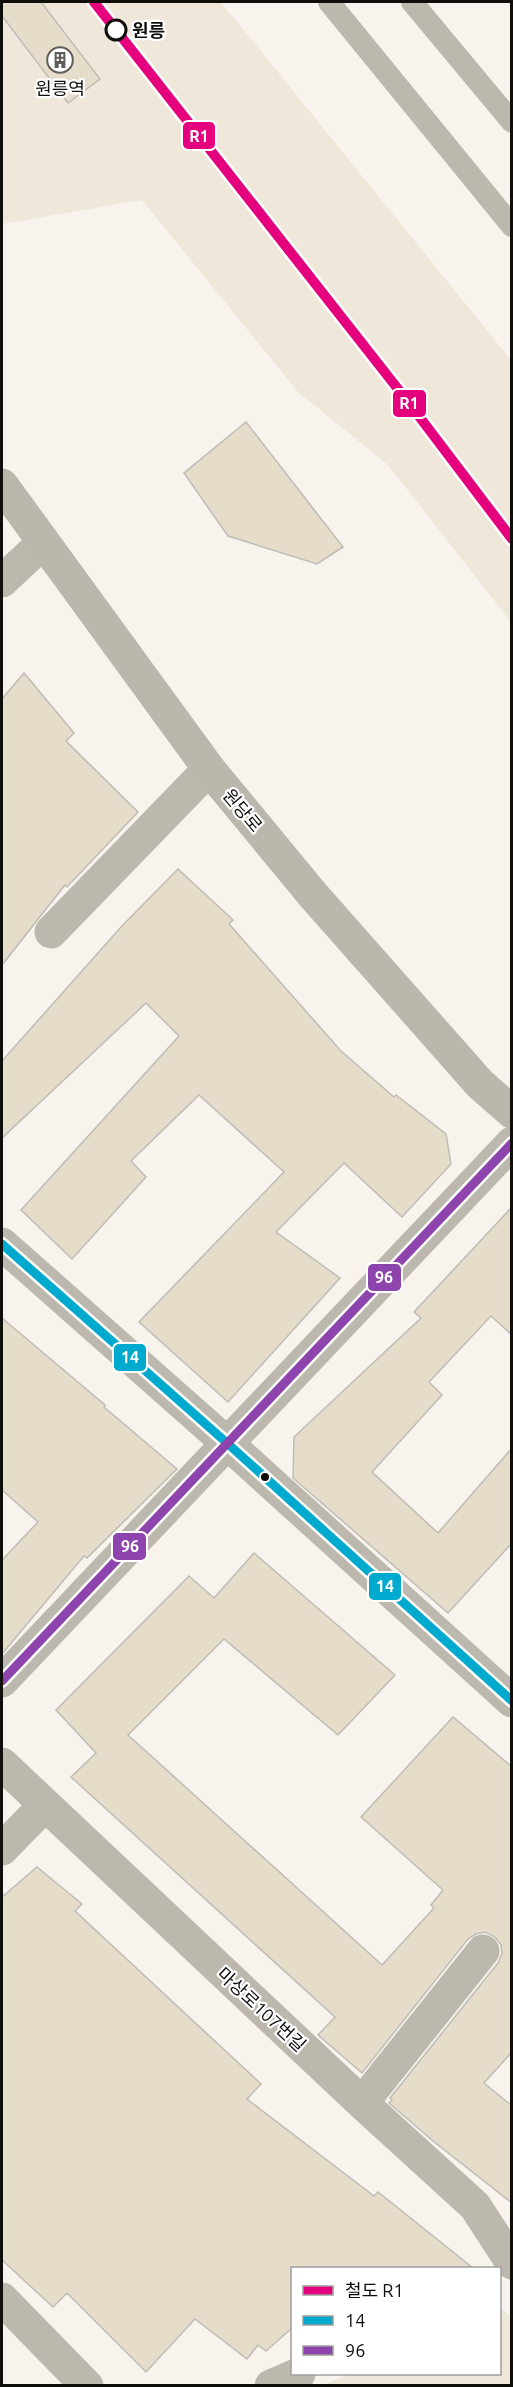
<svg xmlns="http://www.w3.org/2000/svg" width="513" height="2387" font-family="Ubuntu,'Noto Sans KR',sans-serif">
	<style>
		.built { fill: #efe7da }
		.building { fill: #e6dcca; stroke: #bfbcb8; stroke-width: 1.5 }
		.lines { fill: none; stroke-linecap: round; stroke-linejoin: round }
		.service { stroke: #bdb8ae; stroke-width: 22 }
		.minor { stroke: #bdb8ae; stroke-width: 33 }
		.secondary { stroke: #bcb7ac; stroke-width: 33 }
		.bus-1-casing { stroke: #fff; stroke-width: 14 }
		.bus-2-casing { stroke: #fff; stroke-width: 14 }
		.bus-1 { stroke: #00a9ce; stroke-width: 9 }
		.bus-2 { stroke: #8e44ad; stroke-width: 9 }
		.rail-1-casing { stroke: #fff; stroke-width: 15 }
		.rail-1 { stroke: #e5007d; stroke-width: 10 }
		.stop-dot { fill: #fff; stroke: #100e0a; stroke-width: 3 }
		.bus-dot { fill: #100e0a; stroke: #fff; stroke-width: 2 }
		.labels { text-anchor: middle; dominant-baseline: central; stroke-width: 4.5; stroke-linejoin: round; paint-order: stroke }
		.stop-label { font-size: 18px; font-weight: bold; fill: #100e0a; stroke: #fff; text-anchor: start }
		.poi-label { font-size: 18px; fill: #100e0a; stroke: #fff }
		.street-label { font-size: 18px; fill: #100e0a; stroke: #fff }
		.line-badge { stroke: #fff; stroke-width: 2 }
		.badge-label { font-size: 16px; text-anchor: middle; font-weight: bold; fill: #fff }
	</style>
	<rect width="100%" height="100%" fill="#f8f4ed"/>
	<!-- built -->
	<path class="built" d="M2,2H220L239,24L511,360V622L388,465L298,392L142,200L2,224Z
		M500,2307L511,2317V2385H323L350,2374H500Z"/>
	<!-- building -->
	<path class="building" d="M2,2H41L100,79L68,103L2,16Z
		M246,422L343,547L317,564L228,536L184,473Z
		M24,673L74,733L66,741L138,812L67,887L65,885L2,965V699Z
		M178,869L233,920L229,924L341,1051L394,1097L396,1095L446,1134L451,1164L402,1217L344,1163L276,1232L340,1278L228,1402L139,1322L284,1172L199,1095L131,1161L146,1177L72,1259L21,1210L179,1036L146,1003L2,1138V1061L121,927Z
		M512,1207V1335L491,1316L429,1382L442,1395L372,1472L438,1533L512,1448V1543L448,1613L293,1478L294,1437L421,1318L414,1312Z
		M2,1318L105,1405L104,1407L177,1469L87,1558L84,1556L2,1654V1560L38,1522L2,1490Z
		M254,1553L395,1675L338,1735L224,1639L128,1735L382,1965L434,1908L431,1905L443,1890L361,1817L453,1717L512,1767V2052L484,2083L512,2106V2203L433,2141L389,2103L392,2100L390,2098L498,1963L502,1953L501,1945L495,1937L485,1932L476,1934L468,1939L362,2073L318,2035L335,2017L71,1777L96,1753L56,1710L189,1576L214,1598Z
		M37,1867L82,1904L75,1911L261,2084L247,2099L374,2196L378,2192L473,2268H292V2328L266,2351L258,2345L247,2359L195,2319L146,2372L67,2293L53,2307L2,2260V1897Z"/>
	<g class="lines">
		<!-- service -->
		<path class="service" d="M329,2L512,226
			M412,2L512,122"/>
		<!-- minor -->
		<path class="minor" d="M2,581L43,543
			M51,932L209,769
			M2,1244L227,1443L512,1701
			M2,1681L512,1143
			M2,1764L362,2103L475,2206L512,2263
			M2,1849L45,1805
			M362,2103L483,1951
			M2,2299L87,2386
			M271,2386L299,2374"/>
		<!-- secondary -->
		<path class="secondary" d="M2,485L209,769L313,895L480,1084L512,1112"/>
		<!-- bus-1 casing -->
		<g class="bus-1-casing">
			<path id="bus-1" d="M2,1244L227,1443L512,1701"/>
		</g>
		<!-- bus-2 casing -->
		<g class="bus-2-casing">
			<path id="bus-2" d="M2,1681L512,1143"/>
		</g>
		<!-- bus-1 -->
		<use href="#bus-1" class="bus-1"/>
		<!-- bus-2 -->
		<use href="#bus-2" class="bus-2"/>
		<!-- rail-1 casing -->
		<g class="rail-1-casing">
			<path id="rail-1" d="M94,2L409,403L512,539"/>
		</g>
		<!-- rail-1 -->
		<use href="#rail-1" class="rail-1"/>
	</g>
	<!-- icons -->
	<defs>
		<g id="building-ring" transform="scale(1.35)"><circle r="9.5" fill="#fff" stroke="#615e59" stroke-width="1.5"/><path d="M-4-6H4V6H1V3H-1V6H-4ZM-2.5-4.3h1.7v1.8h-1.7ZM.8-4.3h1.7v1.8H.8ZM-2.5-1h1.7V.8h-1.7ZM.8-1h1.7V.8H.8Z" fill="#615e59"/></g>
	</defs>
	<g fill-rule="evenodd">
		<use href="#building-ring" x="60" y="60"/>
	</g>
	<!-- markers -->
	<circle class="stop-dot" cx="116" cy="30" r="10"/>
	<circle class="bus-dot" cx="265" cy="1477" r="5"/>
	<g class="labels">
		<!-- stop labels -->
		<g class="stop-label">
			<text x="132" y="30">원릉</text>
		</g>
		<!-- poi labels -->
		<g class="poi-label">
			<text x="60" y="88">원릉역</text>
		</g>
		<!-- street labels -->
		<g class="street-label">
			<text transform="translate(243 810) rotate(50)">원당로</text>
			<text transform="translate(262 2009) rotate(43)">마상로107번길</text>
		</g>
	</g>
	<g class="line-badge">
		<rect x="182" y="121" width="34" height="29" rx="6" fill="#e5007d"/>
		<rect x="392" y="389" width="35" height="29" rx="6" fill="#e5007d"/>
		<rect x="367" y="1263" width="35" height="29" rx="6" fill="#8e44ad"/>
		<rect x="113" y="1343" width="34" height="29" rx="6" fill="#00a9ce"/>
		<rect x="112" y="1532" width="35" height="29" rx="6" fill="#8e44ad"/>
		<rect x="368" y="1572" width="34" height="29" rx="6" fill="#00a9ce"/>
	</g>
	<g class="badge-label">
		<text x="199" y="142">R1</text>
		<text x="409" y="409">R1</text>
		<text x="384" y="1283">96</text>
		<text x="130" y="1363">14</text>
		<text x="130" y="1552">96</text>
		<text x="385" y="1592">14</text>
	</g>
	<!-- border -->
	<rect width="513" height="2387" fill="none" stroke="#100e0a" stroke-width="6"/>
	<!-- legend -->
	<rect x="291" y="2267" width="210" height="108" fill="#ffffff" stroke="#9f9f9d" stroke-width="1.5"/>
	<rect x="303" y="2286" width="30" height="9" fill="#e5007d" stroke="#9f9f9d" stroke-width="1.5"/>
	<text x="345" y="2297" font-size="18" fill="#100e0a">철도 R1</text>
	<rect x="303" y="2316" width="30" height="9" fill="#00a9ce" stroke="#9f9f9d" stroke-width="1.5"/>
	<text x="345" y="2327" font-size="18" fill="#100e0a">14</text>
	<rect x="303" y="2346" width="30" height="9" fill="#8e44ad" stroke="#9f9f9d" stroke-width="1.5"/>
	<text x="345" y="2357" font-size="18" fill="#100e0a">96</text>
</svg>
